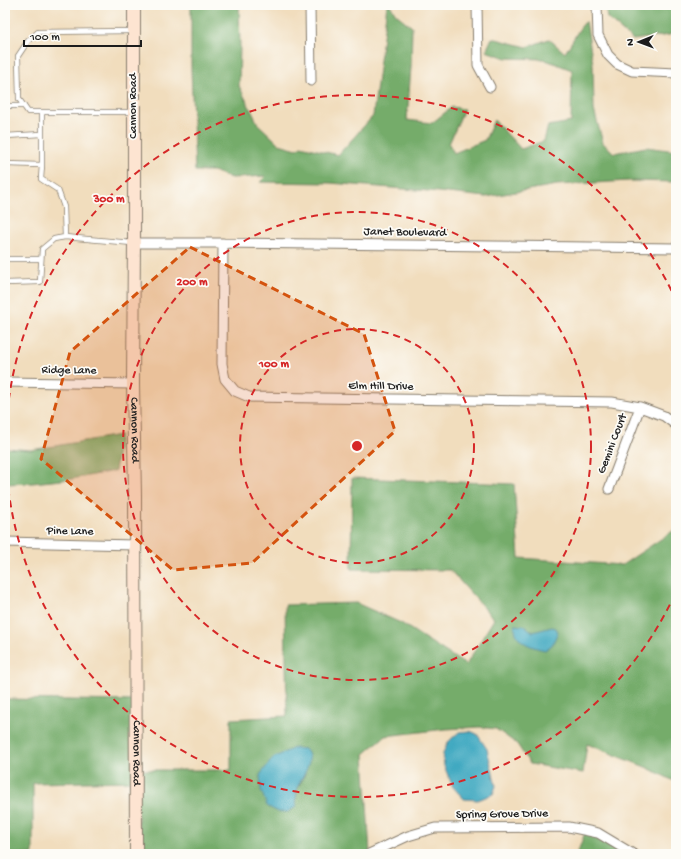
<svg xmlns="http://www.w3.org/2000/svg" width="681" height="859" font-family="'Gochi Hand',sans-serif">
	<style>
		.forest { fill: #75ac6a; stroke: #486443; fill-rule: evenodd }
		.water { fill: #41a9c1; stroke: #2e626e }
		.lines { fill: none; stroke-linecap: round; stroke-linejoin: round }
		.service-casing { stroke: #867c6c; stroke-width: 6 }
		.minor-casing { stroke: #867c6c; stroke-width: 11 }
		.secondary-casing { stroke: #867c6c; stroke-width: 14 }
		.service { stroke: #fff; stroke-width: 4.5 }
		.minor { stroke: #fff; stroke-width: 9 }
		.secondary { stroke: #fde4d1; stroke-width: 12 }
		.marked { fill: #d4530e; fill-opacity: 0.2; stroke: #d4530e; stroke-width: 3; stroke-dasharray: 8 5; stroke-linejoin: round }
		.ring { fill: none; stroke: #d62828; stroke-width: 2; stroke-dasharray: 7 5 }
		.labels { text-anchor: middle; dominant-baseline: central; stroke-width: 3.5; stroke-linejoin: round; paint-order: stroke }
		.street-label { font-size: 12px; fill: #1c1c1c; stroke: #fdfcf7 }
		.centre { fill: #d62828; stroke: #fdfcf7; stroke-width: 2 }
		.ring-label { font-size: 12px; text-anchor: middle; font-weight: bold; fill: #d62828; stroke: #fdfcf7; stroke-width: 3.5; stroke-linejoin: round; paint-order: stroke }
	</style>
	<rect width="100%" height="100%" fill="#fdfcf7"/>
	<filter id="ink" filterUnits="userSpaceOnUse"><feTurbulence type="fractalNoise" baseFrequency=".025" numOctaves="2"/><feDisplacementMap in="SourceGraphic" scale="8" xChannelSelector="R" yChannelSelector="G"/><feConvolveMatrix kernelMatrix="1 2 1 2 8 2 1 2 1" color-interpolation-filters="sRGB"/></filter>
	<filter id="wash" filterUnits="userSpaceOnUse"><feTurbulence type="fractalNoise" baseFrequency=".012" numOctaves="4" result="noise"/><feDisplacementMap in="SourceGraphic" scale="16" xChannelSelector="R" yChannelSelector="G"/><feGaussianBlur stdDeviation="0.9" result="paint"/><feColorMatrix in="noise" values="0 0 0 0 0 0 0 0 0 0 0 0 0 0 0 0 0 1.4 0 .05"/><feComposite in="paint" operator="in"/></filter>
	<g filter="url(#wash)">
		<rect width="100%" height="100%" fill="#f1ddbd"/>
		<!-- forest -->
		<path class="forest" d="M191,5H239L240,46L239,86L258,124L279,144L297,149L301,146L338,155L373,116L387,5H390L396,14L412,27L411,67L407,120L432,123L452,107L464,109L449,144L454,153L485,140L494,120L521,149L544,141L548,126L571,122L572,70L543,59L506,58L486,51L492,38L527,47L549,39L565,53L580,28L586,21L593,64L594,110L603,143L614,153L646,147L676,151V182L629,181L557,185L486,197L429,191L330,183L260,182L266,176L231,178L213,171H195L191,69Z
			M631,5H676V32L669,35L633,40L607,18L605,6Z
			M120,435L115,471L71,479L32,483L5,484V448L31,450Z
			M352,478L514,484L519,558L622,565L676,529V782L648,768L587,744L583,773L530,764L517,744L496,729L480,727L446,729L385,736L364,754L370,854H140L136,781L33,783V854H5V699L136,701V770H231V719L287,716L285,605L356,603L401,623L466,665L494,619L450,570L351,569ZM294,748L305,774L297,790L296,806Z
			M586,830L633,854H577Z"/>
		<!-- water -->
		<path class="water" d="M515,625L525,626L533,632L552,627L556,628L558,632L552,645L545,650C531,647 514,642 515,625Z
			M470,731L477,734L487,749L496,786L493,794L478,800L464,799L453,787L444,766L443,753L448,742L459,732Z
			M294,748L305,749C317,761 300,777 297,790C296,795 296,801 296,807L288,812H278L267,806L261,790L260,775L273,758Z"/>
	</g>
	<g filter="url(#ink)">
		<g class="lines">
			<!-- service casing -->
			<g class="service-casing">
				<path id="service" d="M5,106H24
					M133,112H28L19,99L18,56L28,41L38,32L134,31
					M42,134V112
					M5,136L42,134V165L41,179L58,190L64,207L65,237
					M5,164L42,165
					M5,259H41
					M5,283L40,282L42,249L54,239L65,237L132,243"/>
			</g>
			<!-- minor casing -->
			<g class="minor-casing">
				<path id="minor" d="M310,5L311,81
					M477,5L478,65L490,87
					M597,5L598,35L608,55L617,64L632,71L676,73
					M134,243H223L676,248
					M223,243L222,364L225,379L235,391L249,397L612,402L640,407L664,416L676,425
					M5,382L133,384
					M609,489L640,407
					M5,542L135,545
					M369,854L408,836L435,828L569,827L598,833L633,854"/>
			</g>
			<!-- secondary casing -->
			<g class="secondary-casing">
				<g id="secondary">
					<path id="s1" d="M134,5V243L133,384L135,496L136,854"/>
				</g>
			</g>
			<!-- service -->
			<use href="#service" class="service"/>
			<!-- minor -->
			<use href="#minor" class="minor"/>
			<!-- secondary -->
			<use href="#secondary" class="secondary"/>
		</g>
	</g>
	<!-- marked area -->
	<path class="marked" d="M190,247L364,334L395,431L252,563L173,570L41,459L70,352Z"/>
	<!-- distance rings -->
	<g class="ring">
		<circle cx="357" cy="446" r="117"/>
		<circle cx="357" cy="446" r="234"/>
		<path d="M675 594A351 351 0 1 1 675 298"/>
	</g>
	<g class="labels">
		<!-- street labels -->
		<g class="street-label">
			<text transform="translate(134 106) rotate(-90)">Cannon Road</text>
			<text transform="translate(405 233) rotate(1)">Janet Boulevard</text>
			<text transform="translate(69 371) rotate(1)">Ridge Lane</text>
			<text transform="translate(381 387) rotate(1)">Elm Hill Drive</text>
			<text stroke="none"><textPath href="#s1" startOffset="425">Cannon Road</textPath></text>
			<text transform="translate(613 444) rotate(-69)">Gemini Court</text>
			<text transform="translate(70 532) rotate(1)">Pine Lane</text>
			<text stroke="none"><textPath href="#s1" startOffset="748">Cannon Road</textPath></text>
			<text transform="translate(502 815) rotate(-1)">Spring Grove Drive</text>
		</g>
	</g>
	<circle cx="357" cy="446" r="6" class="centre"/>
	<g class="ring-label">
		<text x="109" y="202">300 m</text>
		<text x="192" y="285">200 m</text>
		<text x="274" y="367">100 m</text>
	</g>
	<!-- margin -->
	<rect width="681" height="859" fill="none" stroke="#fdfcf7" stroke-width="20"/>
	<!-- north arrow -->
	<g transform="translate(639 42) rotate(269)" stroke="#fdfcf7" stroke-width="3" paint-order="stroke">
	<path d="M0-3L7 15L0 10L-7 15Z" fill="#1c1c1c"/>
	<text y="-6" font-size="11" font-weight="bold" text-anchor="middle" fill="#1c1c1c">N</text>
	</g>
	<!-- scale -->
	<path d="M24 40v6h117v-6" fill="none" stroke="#1c1c1c" stroke-width="2"/>
	<text x="30" y="40" font-size="12" fill="#1c1c1c" stroke="#fdfcf7" stroke-width="3" paint-order="stroke">100 m</text>
</svg>
